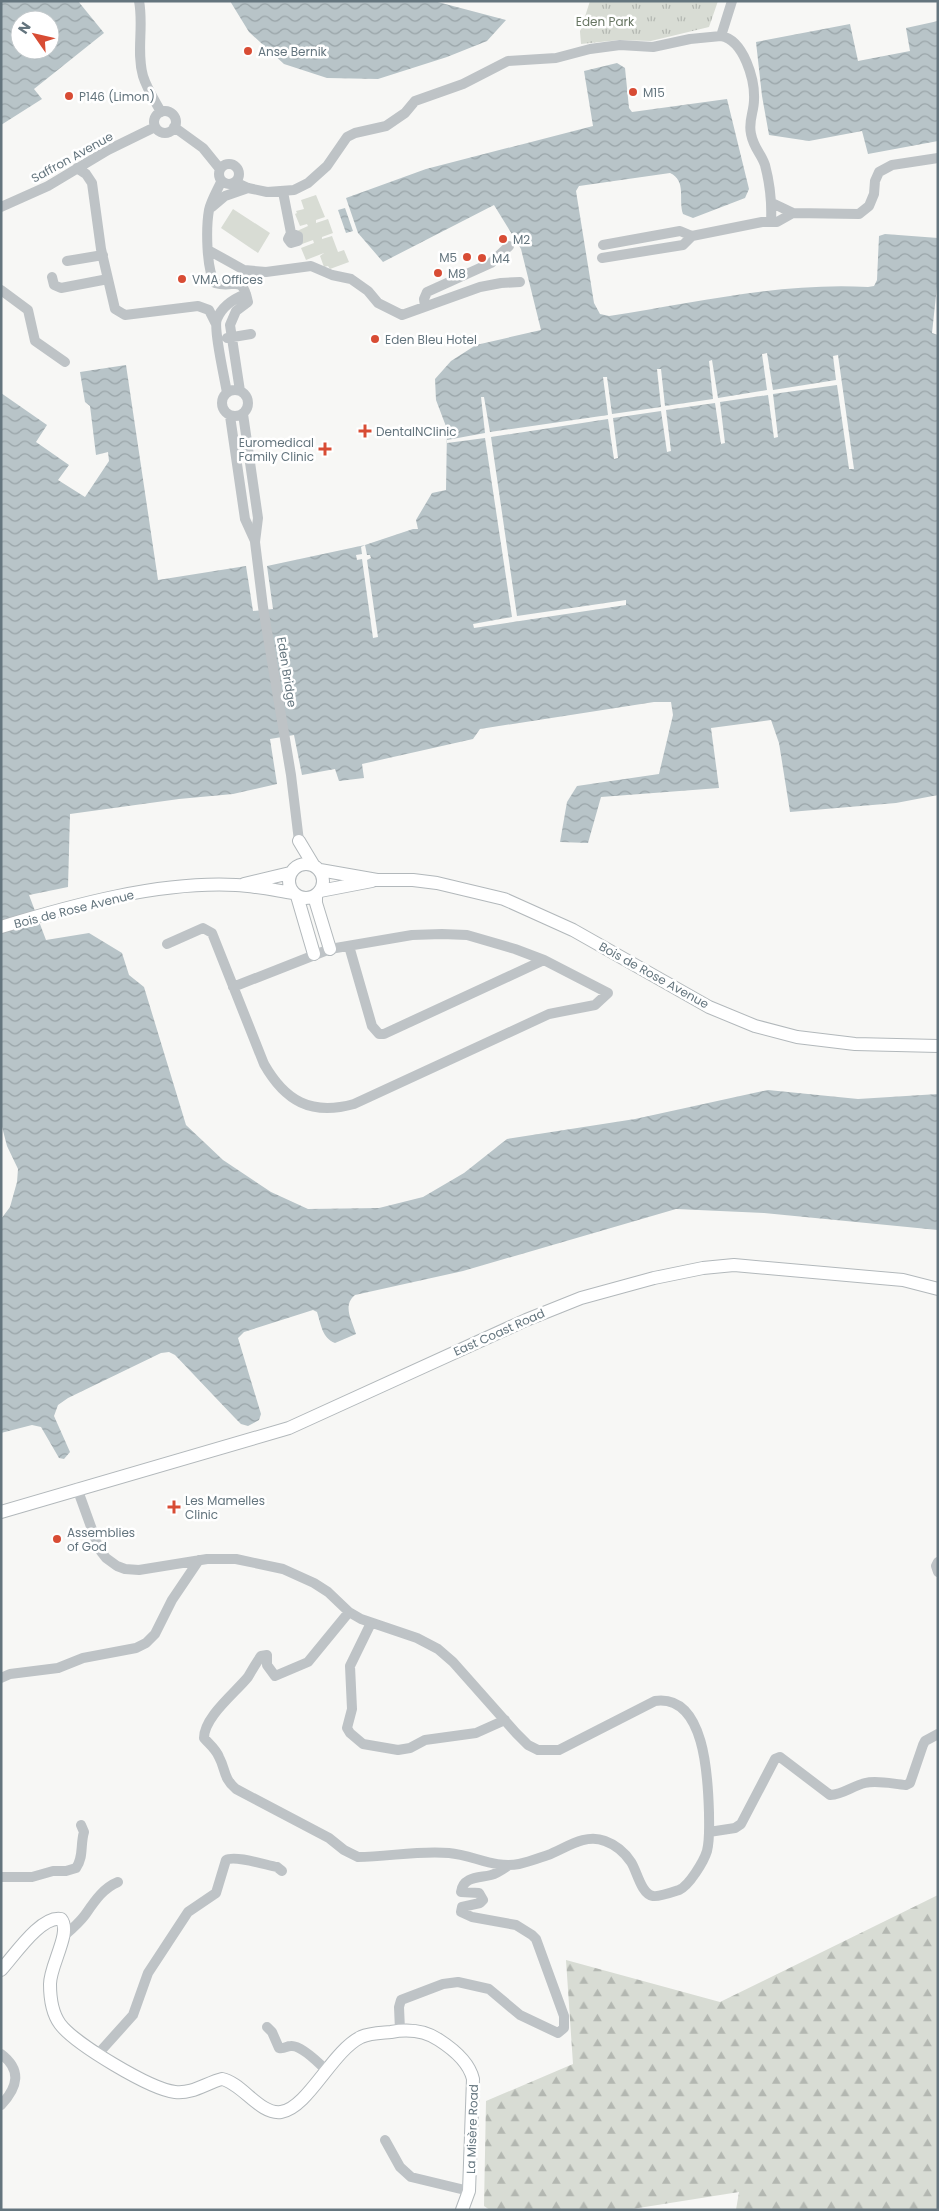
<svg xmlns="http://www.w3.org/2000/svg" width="939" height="2211" font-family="Poppins,sans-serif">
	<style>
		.forest { fill: url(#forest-firs) }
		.park { fill: url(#park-tufts) }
		.pitch { fill: #d8dcd4 }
		.water { fill: url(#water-waves); fill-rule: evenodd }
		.pier { fill: #f7f7f5 }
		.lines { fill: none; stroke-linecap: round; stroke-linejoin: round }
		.major-casing { stroke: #b2b8bb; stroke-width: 14 }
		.minor { stroke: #bec3c6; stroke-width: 10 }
		.major { stroke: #fff; stroke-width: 12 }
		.poi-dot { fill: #d84c34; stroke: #fff; stroke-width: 2 }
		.labels { text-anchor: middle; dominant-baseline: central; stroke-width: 5; stroke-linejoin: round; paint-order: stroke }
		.park-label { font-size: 12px; fill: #687663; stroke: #fff }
		.poi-label { font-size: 12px; fill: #64757e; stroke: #fff; text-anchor: start }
		.street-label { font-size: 12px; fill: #64757e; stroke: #fff }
	</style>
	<defs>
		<pattern id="forest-firs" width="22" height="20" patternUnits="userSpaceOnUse" patternTransform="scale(1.25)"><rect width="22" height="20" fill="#d8dcd4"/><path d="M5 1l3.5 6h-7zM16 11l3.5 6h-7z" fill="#b3b7b1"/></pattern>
		<pattern id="park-tufts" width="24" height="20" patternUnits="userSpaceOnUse" patternTransform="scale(1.25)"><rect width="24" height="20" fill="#d8dcd4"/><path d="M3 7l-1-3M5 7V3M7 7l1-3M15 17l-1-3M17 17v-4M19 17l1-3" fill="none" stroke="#b3b7b1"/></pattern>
		<pattern id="water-waves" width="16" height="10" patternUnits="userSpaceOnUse" patternTransform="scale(1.25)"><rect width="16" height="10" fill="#b8c4c8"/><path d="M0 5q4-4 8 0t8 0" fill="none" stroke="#99a4a8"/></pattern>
	</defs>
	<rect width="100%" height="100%" fill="#f7f7f5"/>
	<!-- forest -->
	<path class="forest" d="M938,1895V2210H736L739,2192L626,2210H490L484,2206L486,2101L573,2064L566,1960L720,2002Z"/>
	<!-- park -->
	<path class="park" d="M590,1H718L709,27L651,41L619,40L581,44L580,32Z"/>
	<!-- pitch -->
	<path class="pitch" d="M316,195L325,217L316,220V223L328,219L333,233L322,237V239L332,236L338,252L344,250L349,262L330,269L328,266L324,267L320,256L324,253L306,260L301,248L314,243L313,240L302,244L297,231L308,226L307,224L300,226L295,214L297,213L296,211L304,209L301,200Z
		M233,209L270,233L258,253L221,228Z"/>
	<!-- water -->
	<path class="water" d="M1,1H78L104,33L34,89L42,99L1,125ZM20,20H50V50H20Z
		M230,1H434L506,20L487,41L447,57L378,79L327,78L284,64L249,32Z
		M938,21V141L868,154L862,131L809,141L769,135L762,96L756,42L850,24L858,61L910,51L906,28Z
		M617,63L625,68L629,108L632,112L727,99L749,189L745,198L693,218L683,214C678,199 687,181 670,173L579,186L576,191L594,303L600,314L609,316C695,303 781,282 868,287L874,286L877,280L879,236L885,234L938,238V277L932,333L938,335V795L896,803L790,812L779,743L771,720L711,728L719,788L601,797L588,843L560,842L567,802L577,786L659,774L673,715L671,702H654L480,729L473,739L362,764L364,778L339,781L335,769L302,775L294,735L270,739L277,784L233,794L179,799L70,814L68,887L29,895L46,940L89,933L122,953L129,975L144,987L186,1125L223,1160L271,1192L308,1209L379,1208L423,1197L464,1173L507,1139L635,1119L768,1090L858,1099L938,1094V1230L764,1213L676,1209L463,1271L355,1295C342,1306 352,1320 356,1334L335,1343C322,1338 321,1324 317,1312L313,1310L244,1332L238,1338L261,1414L259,1420L248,1426L241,1424L234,1417L175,1355L169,1352L161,1353L68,1398L58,1405L54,1416L70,1452L64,1459L59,1458L41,1427L32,1425L1,1433V1219L10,1207L17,1182L18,1169L7,1146L1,1123V393L47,425L36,442L69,465L58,480L85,497L109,461L108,452L96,455L90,406L85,402L80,372L126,365L158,580L246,566L253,611L273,609L267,566L365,545L413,529H418L416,520L432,493L446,490L447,429L436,400L435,379L451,361L476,345L541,330L521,249L494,205L383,262L358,233L346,198L426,169L593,126L584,71Z
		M345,208L353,231L346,233L338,210Z"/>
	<!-- pier -->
	<path class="pier" d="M767,353L773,390L836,380L833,356L838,355L854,469H849L837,385L773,394L778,437L774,438L768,395L720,402L725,443L721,444L715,403L666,410L671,451L667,452L661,411L613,418L618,458L614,459L608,419L491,437L517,616L626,600V605L474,628L473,624L512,617L485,438L447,443V440L485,433L481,397H484L490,432L608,415L603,377H607L612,414L661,407L657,369H661L665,406L713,399L709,361L712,360L718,398L767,390L762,354Z
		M365,545L367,555H370L371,558L367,560L378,637L373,638L362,559L357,560L356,555L362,554L361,547Z"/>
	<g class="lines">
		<!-- major casing -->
		<g class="major-casing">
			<path id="major" d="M299,841L314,866
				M289 881a17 17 0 1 1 34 0a17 17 0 1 1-34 0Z
				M320,870L377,880H413L437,883L504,899L573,930L709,1007L755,1026L797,1037L855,1044L938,1046
				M244,884L290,873
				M320,891L372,881
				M316,895V903L330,949
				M297,896L314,954
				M1,927C73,905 160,881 236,885C255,886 274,890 293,893
				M1,1512L289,1428L526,1320L581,1298L654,1278L703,1268L734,1265L903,1280L938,1289
				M1,1970C14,1956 41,1915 61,1919C72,1932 50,1965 50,1984C50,1998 52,2013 60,2024C75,2044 150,2089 175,2092C193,2094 206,2083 222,2079C242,2083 260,2115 281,2112C308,2108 332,2051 361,2037C370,2033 381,2033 391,2032C408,2029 424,2030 439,2040C453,2049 469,2062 473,2079L469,2191L462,2210"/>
		</g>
		<!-- minor -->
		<path class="minor" d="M139,1C144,26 136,52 143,76C147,89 155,101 161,112
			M721,36C744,40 755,80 754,100C754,112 748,121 751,134C754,149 761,153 765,165C770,184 772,203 771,222
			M154 122a11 11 0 1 1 22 0a11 11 0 1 1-22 0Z
			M174,127L203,148L220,169
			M219 174a10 10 0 1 1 20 0a10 10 0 1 1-20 0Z
			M77,168L86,174L92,183L101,249L115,309L125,315L198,306L209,310L216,324
			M221,182C217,191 211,201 209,210C206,227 206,269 215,283C235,289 242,273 248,302L236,311L230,325L240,391
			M235,182L248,188L267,192L294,190L308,183L327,166L347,137L355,133L386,126L405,113L415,101L463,84L508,61L556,58L590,49L620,45L653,47L690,39L721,36L732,1
			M283,192L291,233L288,239L291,243L298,241V236L291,233
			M772,203L793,213L859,214L869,206L874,194L875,181L879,172L892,165L938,158
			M1,207L48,186L108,150L155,127
			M212,207L225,196L248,188
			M603,245L680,231L692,236L762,222H777L793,213
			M208,250L244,270L266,272L311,266L332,275L351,279L368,291L378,303L402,315L480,287L501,283L520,282
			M602,258L683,245L692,236
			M67,261L103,255
			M52,277L54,285L61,288L108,279
			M1,290L28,310L35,341L65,362
			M425,306L424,299L427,292L491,263L509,246
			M227,338L251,334
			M222 403a13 13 0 1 1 26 0a13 13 0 1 1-26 0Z
			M227,393C225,380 213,328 217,319C222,306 233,299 246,294
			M243,414L258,518L255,542L263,607L291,775L299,841
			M230,416L245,519L255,541
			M167,944L203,928L212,933L264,1064C285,1101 311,1116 354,1104L549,1014L595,1005L608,993L544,960L515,949L467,935L442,934L412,935L330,949L233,987
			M349,946L372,1026L379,1034H384L544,960
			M77,1488L99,1549L106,1558L117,1566L125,1569L139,1570L207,1559H236L283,1569L314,1583L328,1592L349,1612L361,1619L417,1638L438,1649L453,1662L516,1733L528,1745L538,1750H559L655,1701C706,1694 708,1780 709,1813C709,1825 710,1839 707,1851C704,1861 689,1886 679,1890C673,1892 659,1897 653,1896C641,1894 637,1871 631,1862C625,1853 616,1845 605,1841C585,1833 566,1848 548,1855C539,1858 529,1862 519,1864C495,1869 473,1855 449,1853C419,1850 388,1857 358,1857L344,1850L329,1838L236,1789C223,1778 226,1770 219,1757C216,1749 209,1744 204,1738C204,1717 235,1693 248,1677C252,1670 256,1663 261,1656L267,1655V1665L275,1676L308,1662L349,1612
			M938,1562L936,1566L938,1572
			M371,1623L350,1666L352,1709L347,1728L350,1733L363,1744L398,1750L410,1748L425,1740L476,1733L505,1720
			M1,1678L10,1674L58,1668L83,1658L136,1648L146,1643L155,1634L172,1600L199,1560
			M709,1832L735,1828L741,1824L775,1759L780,1757L830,1795C844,1794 852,1786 865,1783C877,1780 893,1784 906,1785L910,1783L923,1745L925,1741L938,1734
			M1,1877H32L53,1871H66L76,1868C84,1857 80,1845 84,1832L81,1825
			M65,1935C72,1929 79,1923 85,1915C94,1902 103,1888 118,1882
			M267,2027L272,2032L279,2048C285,2049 286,2046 291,2046C301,2045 319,2063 326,2070
			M400,2030L399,2007L401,2000L443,1984L458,1982L489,1989L520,2015L558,2033L564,2028V2016L536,1939L532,1935L516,1925L472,1917L461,1912L462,1907L480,1903L483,1900L479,1893L461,1892C463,1876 480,1878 491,1875C498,1873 503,1869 509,1865
			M1,2054C22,2070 18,2087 1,2105
			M98,2054L133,2015L148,1973L188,1912L216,1893L226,1860C235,1855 266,1865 277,1867L282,1871
			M385,2140L400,2167L411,2177L469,2191"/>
		<!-- major -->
		<use href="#major" class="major"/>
	</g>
	<!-- markers -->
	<g class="poi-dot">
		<circle cx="248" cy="51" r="5"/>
		<circle cx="633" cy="92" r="5"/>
		<circle cx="69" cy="96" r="5"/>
		<circle cx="503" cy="239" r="5"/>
		<circle cx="467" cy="257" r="5"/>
		<circle cx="482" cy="258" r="5"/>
		<circle cx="438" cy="273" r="5"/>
		<circle cx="182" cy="279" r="5"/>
		<circle cx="375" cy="339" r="5"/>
		<path d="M362.5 423.5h5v5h5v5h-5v5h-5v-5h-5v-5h5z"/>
		<path d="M322.5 441.5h5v5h5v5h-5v5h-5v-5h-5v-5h5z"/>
		<path d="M171.5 1499.5h5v5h5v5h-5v5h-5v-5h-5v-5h5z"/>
		<circle cx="57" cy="1539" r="5"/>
	</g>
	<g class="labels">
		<!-- park labels -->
		<g class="park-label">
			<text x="605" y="21">Eden Park</text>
		</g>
		<!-- poi labels -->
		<g class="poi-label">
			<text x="258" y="51">Anse Bernik</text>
			<text x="643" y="92">M15</text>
			<text x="79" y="96">P146 (Limon)</text>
			<text x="513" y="239">M2</text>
			<text x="457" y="257" text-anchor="end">M5</text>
			<text x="492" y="258">M4</text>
			<text x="448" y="273">M8</text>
			<text x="192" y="279">VMA Offices</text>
			<text x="385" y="339">Eden Bleu Hotel</text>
			<text x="376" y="431">DentalNClinic</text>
			<text x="314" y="442" text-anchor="end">Euromedical<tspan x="314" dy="14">Family Clinic</tspan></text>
			<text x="185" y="1500">Les Mamelles<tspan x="185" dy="14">Clinic</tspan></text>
			<text x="67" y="1532">Assemblies<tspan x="67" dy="14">of God</tspan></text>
		</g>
		<!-- street labels -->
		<g class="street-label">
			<text transform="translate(72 157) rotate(-29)">Saffron Avenue</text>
			<text transform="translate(287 672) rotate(81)">Eden Bridge</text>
			<text transform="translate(74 909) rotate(-14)">Bois de Rose Avenue</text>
			<text transform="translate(654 975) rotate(29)">Bois de Rose Avenue</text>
			<text transform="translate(499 1332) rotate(-24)">East Coast Road</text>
			<text transform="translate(472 2129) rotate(-88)">La Misère Road</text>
		</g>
	</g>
	<!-- border -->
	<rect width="939" height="2211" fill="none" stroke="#64757e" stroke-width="5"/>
	<!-- north arrow -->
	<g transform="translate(35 35) rotate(304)"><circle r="24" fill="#ffffff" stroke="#c1c8cb"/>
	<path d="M0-4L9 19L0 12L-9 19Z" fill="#d84c34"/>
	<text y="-8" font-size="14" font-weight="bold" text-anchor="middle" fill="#64757e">N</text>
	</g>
</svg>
